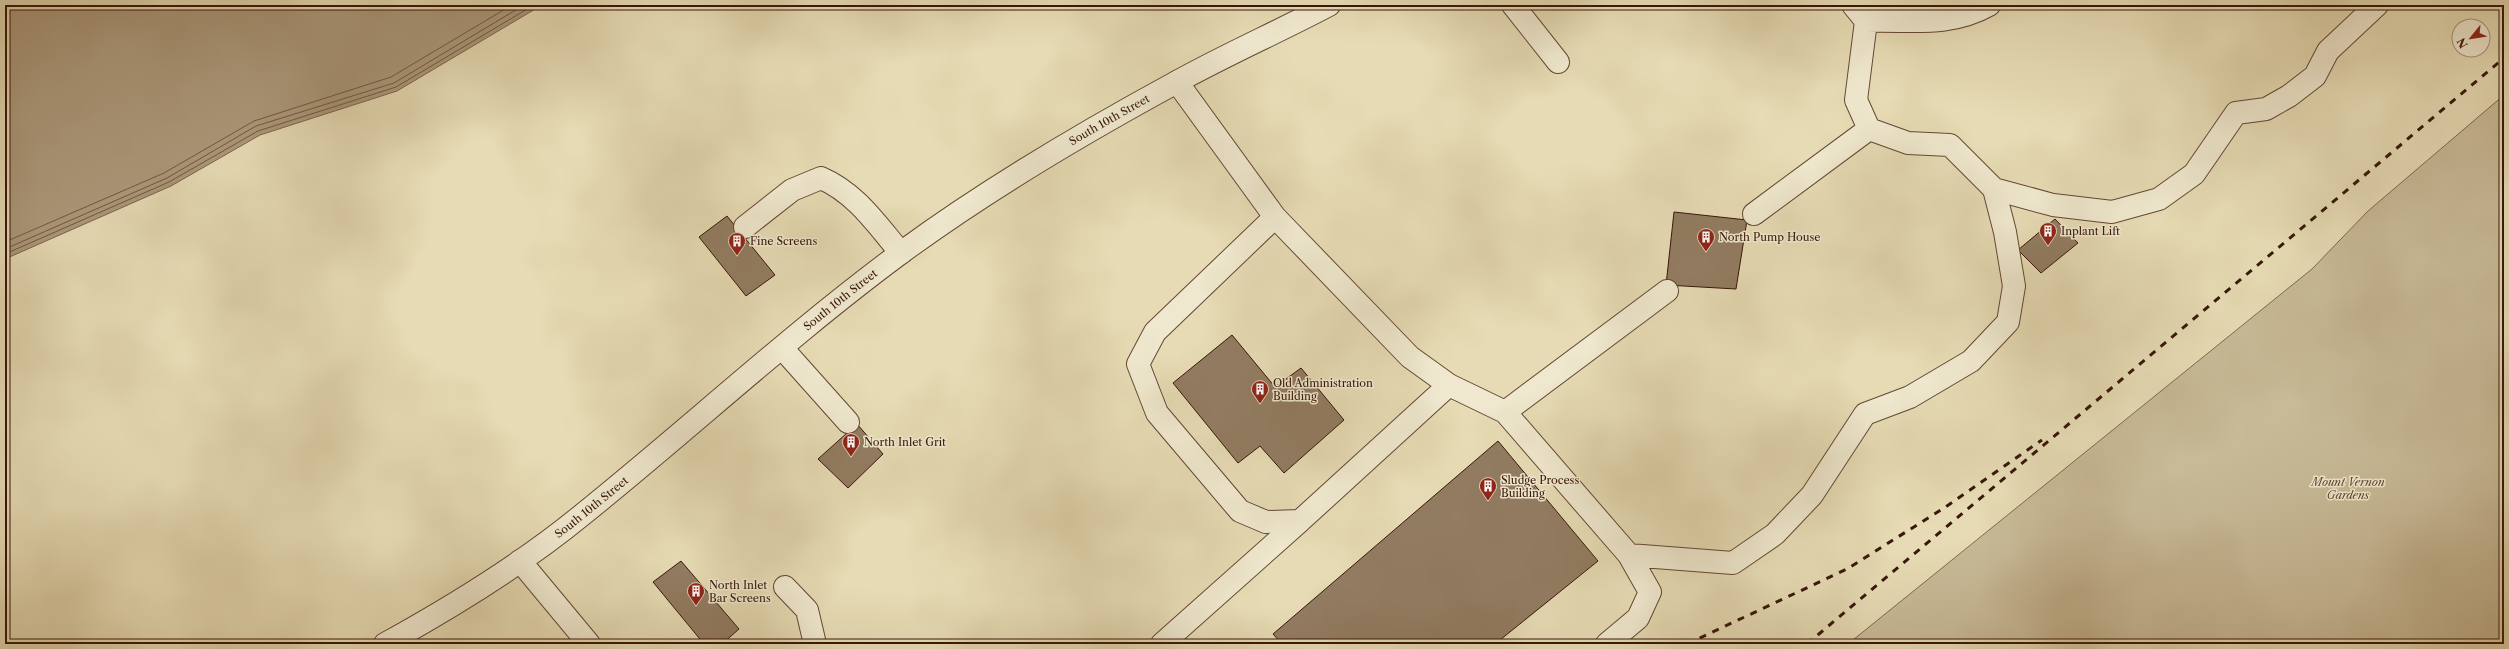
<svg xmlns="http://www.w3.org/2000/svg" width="2509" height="649" font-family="'Libre Caslon Text',serif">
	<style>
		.green { fill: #c8ba97; stroke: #806850 }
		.water { fill: #ab987a; stroke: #7d644d }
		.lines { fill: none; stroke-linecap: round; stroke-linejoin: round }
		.shore { stroke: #725742; stroke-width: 1 }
		.building { fill: #927c62; stroke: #381609 }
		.lane-casing { stroke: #644734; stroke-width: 24 }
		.street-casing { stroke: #644734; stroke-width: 24 }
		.lane { stroke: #efe8ce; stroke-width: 22 }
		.street { stroke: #efe8ce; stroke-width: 22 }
		.rail { stroke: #381609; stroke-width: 3; stroke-dasharray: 7 7; stroke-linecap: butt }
		.labels { text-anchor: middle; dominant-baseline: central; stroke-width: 3; stroke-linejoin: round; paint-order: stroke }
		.street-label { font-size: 11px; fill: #381609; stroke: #efe8ce }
		.poi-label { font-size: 11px; fill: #381609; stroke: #efe8ce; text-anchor: start }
		.park-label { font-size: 11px; font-style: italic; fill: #634734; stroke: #efe8ce }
	</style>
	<rect width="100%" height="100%" fill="#e6dbb4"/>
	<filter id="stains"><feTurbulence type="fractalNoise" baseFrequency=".005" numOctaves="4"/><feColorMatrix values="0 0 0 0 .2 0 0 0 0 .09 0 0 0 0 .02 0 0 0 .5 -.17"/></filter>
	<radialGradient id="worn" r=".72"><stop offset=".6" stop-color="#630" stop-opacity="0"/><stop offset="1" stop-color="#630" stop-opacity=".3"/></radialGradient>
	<!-- green -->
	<path class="green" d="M2504,95V644H1848L2312,269L2368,211Z"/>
	<!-- water -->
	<path class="water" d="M5,5H542L397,91L260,135L171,186L5,259Z"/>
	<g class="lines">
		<!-- shore -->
		<path class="shore" d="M5,242L164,173L254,121L391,77L512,5
			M5,249L167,178L256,126L394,83L524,5
			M5,254L169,182L258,131L396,87L534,5"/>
	</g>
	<!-- building -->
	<path class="building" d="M1674,212L1747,220L1736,289L1666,285Z
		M727,216L775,275L746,296L699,237Z
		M2055,219L2078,243L2041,273L2018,250Z
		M1232,335L1275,387L1301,368L1344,420L1284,473L1260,446L1238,463L1173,383Z
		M857,424L883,454L848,488L818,459Z
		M1498,441L1598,561L1495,644H1282L1273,634Z
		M681,561L739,629L722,644H704L653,582Z"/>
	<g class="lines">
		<!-- lane casing -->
		<g class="lane-casing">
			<path id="lane" d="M1513,5L1558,62
				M1866,21C1909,19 1948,28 1989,5
				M1177,82L1275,217L1410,357L1449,385L1505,412L1629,555L1650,592L1638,618L1607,644
				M1994,189L2053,205L2112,212L2159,199L2194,174L2236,113L2266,109L2289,96L2315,76L2328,51L2377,5
				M1754,214L1869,129
				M1275,217L1155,332L1138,364L1157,413L1240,511L1266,522L1300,521L1449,385
				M745,227L792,190L821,178C856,193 877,225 901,253
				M782,348L848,422
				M1505,412L1667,291
				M1629,555L1733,563L1775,534L1812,495L1865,414L1910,397L1971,361L2008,322L2014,286L2005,232L1994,189L1950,145L1908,143L1869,129L1856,100L1866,21L1853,5
				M520,561L589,644
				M785,587L807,610L815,644
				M1162,644L1300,521"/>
		</g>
		<!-- street casing -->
		<g class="street-casing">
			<g id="street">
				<path id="s1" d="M385,644C454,606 521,565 582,515C689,429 791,334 902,252C988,189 1081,134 1175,83C1225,55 1278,32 1329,5"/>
			</g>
		</g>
		<!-- lane -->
		<use href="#lane" class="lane"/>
		<!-- street -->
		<use href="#street" class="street"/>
		<!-- rail -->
		<path class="rail" d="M1687,644L1847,569L1944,508L2042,440
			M1807,644L2504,58"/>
	</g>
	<!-- icons -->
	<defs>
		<g id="building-pin" transform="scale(0.9)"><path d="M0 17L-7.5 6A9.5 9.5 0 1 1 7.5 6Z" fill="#8f2418" stroke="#efe8ce"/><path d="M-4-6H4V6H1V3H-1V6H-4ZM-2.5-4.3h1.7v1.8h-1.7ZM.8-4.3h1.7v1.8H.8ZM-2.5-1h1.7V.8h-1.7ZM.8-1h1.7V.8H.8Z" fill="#fff"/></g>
	</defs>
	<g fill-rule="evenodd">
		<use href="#building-pin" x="2048" y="231"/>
		<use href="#building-pin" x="1706" y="237"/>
		<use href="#building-pin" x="737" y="241"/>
		<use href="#building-pin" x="1260" y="389"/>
		<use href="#building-pin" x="851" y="442"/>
		<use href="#building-pin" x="1488" y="486"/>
		<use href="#building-pin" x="696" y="591"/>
	</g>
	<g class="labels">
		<!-- street labels -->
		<g class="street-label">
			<text stroke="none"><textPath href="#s1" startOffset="896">South 10th Street</textPath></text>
			<text stroke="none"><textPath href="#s1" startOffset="572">South 10th Street</textPath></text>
			<text stroke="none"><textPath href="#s1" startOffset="248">South 10th Street</textPath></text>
		</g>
		<!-- poi labels -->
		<g class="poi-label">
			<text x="2061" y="231">Inplant Lift</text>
			<text x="1719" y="237">North Pump House</text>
			<text x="750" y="241">Fine Screens</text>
			<text x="1273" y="383">Old Administration<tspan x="1273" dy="13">Building</tspan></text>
			<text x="864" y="442">North Inlet Grit</text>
			<text x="1501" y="480">Sludge Process<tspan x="1501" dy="13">Building</tspan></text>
			<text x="709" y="585">North Inlet<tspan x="709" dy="13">Bar Screens</tspan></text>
		</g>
		<!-- park labels -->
		<g class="park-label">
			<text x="2348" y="482">Mount Vernon<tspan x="2348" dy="13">Gardens</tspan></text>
		</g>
	</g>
	<!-- margin -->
	<rect width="2509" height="649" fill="none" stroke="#e6dbb4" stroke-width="20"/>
	<rect x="6" y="6" width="2497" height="637" fill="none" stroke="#381609" stroke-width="2"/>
	<rect x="10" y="10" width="2489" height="629" fill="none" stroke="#381609"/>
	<!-- north arrow -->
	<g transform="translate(2471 38) rotate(240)"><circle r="19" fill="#efe8ce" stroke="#a6947f"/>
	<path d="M0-3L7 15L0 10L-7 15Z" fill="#8f2418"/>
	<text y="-6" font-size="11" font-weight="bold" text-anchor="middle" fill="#381609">N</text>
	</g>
	<rect width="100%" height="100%" filter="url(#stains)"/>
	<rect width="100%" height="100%" fill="url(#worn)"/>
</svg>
